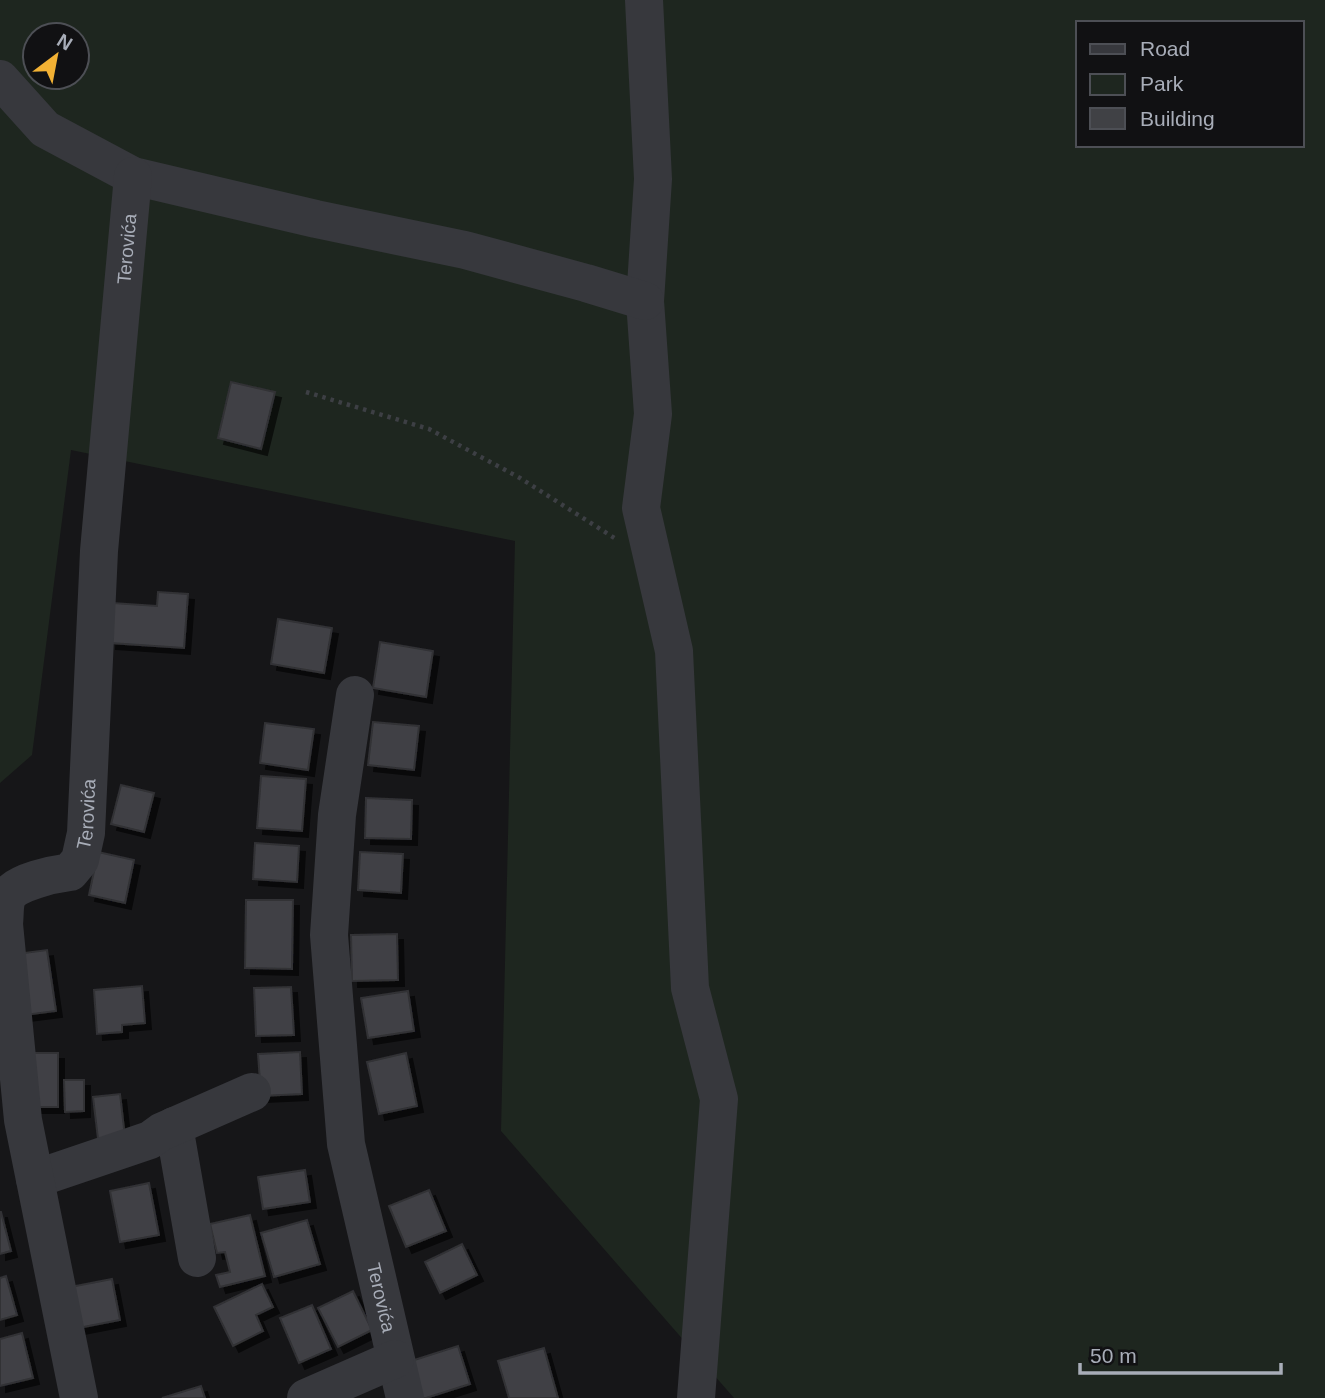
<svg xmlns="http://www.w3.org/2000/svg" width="1325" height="1398" font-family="Arial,sans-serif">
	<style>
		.green { fill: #1e261f; fill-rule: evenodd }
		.building { fill: #404145; stroke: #303034; stroke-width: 2; filter: url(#shadow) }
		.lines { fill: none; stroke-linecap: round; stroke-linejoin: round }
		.path { stroke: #3d3f44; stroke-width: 4.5; stroke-dasharray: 3.5 5; stroke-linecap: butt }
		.minor { stroke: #37383d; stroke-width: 38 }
		.labels { text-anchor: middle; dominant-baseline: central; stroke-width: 6; stroke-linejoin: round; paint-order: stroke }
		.street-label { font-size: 19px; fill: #a8adb8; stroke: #111113 }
	</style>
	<defs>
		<filter id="shadow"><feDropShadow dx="6" dy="6" stdDeviation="0" flood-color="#0009"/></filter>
	</defs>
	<rect width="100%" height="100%" fill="#161618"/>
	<!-- green -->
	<path class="green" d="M0,0H1325V1398H734L501,1131L515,541L71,450L32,755L0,783ZM1078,23H1302V145H1078ZM35,35H77V77H35Z"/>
	<!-- building -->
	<path class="building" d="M231,382L275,392L261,449L218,438Z
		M158,592L188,594L184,648L110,643L113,603L157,606Z
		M278,619L332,628L324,673L271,664Z
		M380,642L433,651L426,697L373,688Z
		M373,722L419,726L414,770L368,765Z
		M265,723L314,729L308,770L260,763Z
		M261,776L306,779L302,831L257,828Z
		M121,785L154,793L144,832L111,824Z
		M366,798L412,800L411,839L365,838Z
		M255,843L299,846L297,882L253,879Z
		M98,852L134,860L125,903L89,895Z
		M360,852L403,854L401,893L358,890Z
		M246,900H293L292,969L245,968Z
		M397,934L398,980L352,981L351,935Z
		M47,950L56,1011L25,1015L16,954Z
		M142,986L145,1023L122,1025V1032L97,1034L94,990Z
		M291,987L294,1035L256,1036L254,988Z
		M408,991L414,1031L368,1038L361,998Z
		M300,1052L302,1094L261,1096L258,1054Z
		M28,1053H58V1107H28Z
		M406,1053L417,1106L379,1114L367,1062Z
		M64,1080H84V1111L65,1112Z
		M120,1094L125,1137L98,1139L93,1097Z
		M305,1170L310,1202L263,1209L258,1177Z
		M149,1183L159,1235L120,1242L110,1191Z
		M429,1190L446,1231L406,1247L389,1206Z
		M0,1212H1L11,1251L0,1254Z
		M250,1215L265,1276L220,1287L216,1275L230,1272L225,1252L217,1253L210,1224Z
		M307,1220L320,1264L274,1277L261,1233Z
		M462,1244L477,1275L440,1293L425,1262Z
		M6,1276L17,1315L0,1320V1278Z
		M112,1279L120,1320L73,1329L65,1288Z
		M262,1284L273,1307L256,1315L263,1331L233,1346L214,1307Z
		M353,1291L372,1330L338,1347L318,1308Z
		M312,1305L331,1349L299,1363L280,1318Z
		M22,1333L33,1378L0,1386V1339Z
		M458,1346L470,1384L426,1398H416L405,1363Z
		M544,1348L558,1398H509L498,1361Z
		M201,1386L205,1398H162Z"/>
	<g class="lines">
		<!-- path -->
		<path class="path" d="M306,392L429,429L520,478L616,539"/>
		<!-- minor -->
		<g class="minor">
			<path d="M644,0L653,179L645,301L653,414L641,508L674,651L690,988L719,1099L696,1398"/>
			<path d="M0,79L45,129L133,176L316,219L465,250L586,283L645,301"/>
			<path id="s1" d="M355,695L337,815L329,935L346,1144L405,1398"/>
			<path d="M174,1126L197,1258"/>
			<path d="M35,1179L150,1140L161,1132L252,1092"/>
			<path id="s2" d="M79,1398L23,1120L4,924C5,916 4,903 8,896C15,882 55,874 70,872L80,860L86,833L99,551L133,176"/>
			<path d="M306,1398L395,1359"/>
		</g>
	</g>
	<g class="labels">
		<!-- street labels -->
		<g class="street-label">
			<text stroke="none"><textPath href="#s2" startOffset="1206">Terovića</textPath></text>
			<text stroke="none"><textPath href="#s2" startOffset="639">Terovića</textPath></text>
			<text stroke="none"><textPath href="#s1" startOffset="609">Terovića</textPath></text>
		</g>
	</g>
	<!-- legend -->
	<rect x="1076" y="21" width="228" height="126" fill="#111113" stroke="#4d4f55" stroke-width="2"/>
	<rect x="1090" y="44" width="35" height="10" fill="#37383d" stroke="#4d4f55" stroke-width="2"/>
	<text x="1140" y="56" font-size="21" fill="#a8adb8">Road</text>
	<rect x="1090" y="74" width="35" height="21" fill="#1e261f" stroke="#4d4f55" stroke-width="2"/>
	<text x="1140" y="91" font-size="21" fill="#a8adb8">Park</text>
	<rect x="1090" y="108" width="35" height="21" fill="#404145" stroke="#4d4f55" stroke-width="2"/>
	<text x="1140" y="126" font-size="21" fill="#a8adb8">Building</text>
	<!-- north arrow -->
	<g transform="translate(56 56) rotate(32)"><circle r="33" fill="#111113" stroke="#4d4f55" stroke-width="2"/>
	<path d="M0-5L12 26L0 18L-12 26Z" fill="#f2b134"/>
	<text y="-10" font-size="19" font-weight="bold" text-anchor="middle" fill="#a8adb8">N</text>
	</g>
	<!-- scale -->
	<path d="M1080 1363v10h201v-10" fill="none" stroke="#a8adb8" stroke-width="3.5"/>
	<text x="1090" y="1363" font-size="21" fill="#a8adb8" stroke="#111113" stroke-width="5" paint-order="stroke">50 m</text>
</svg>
